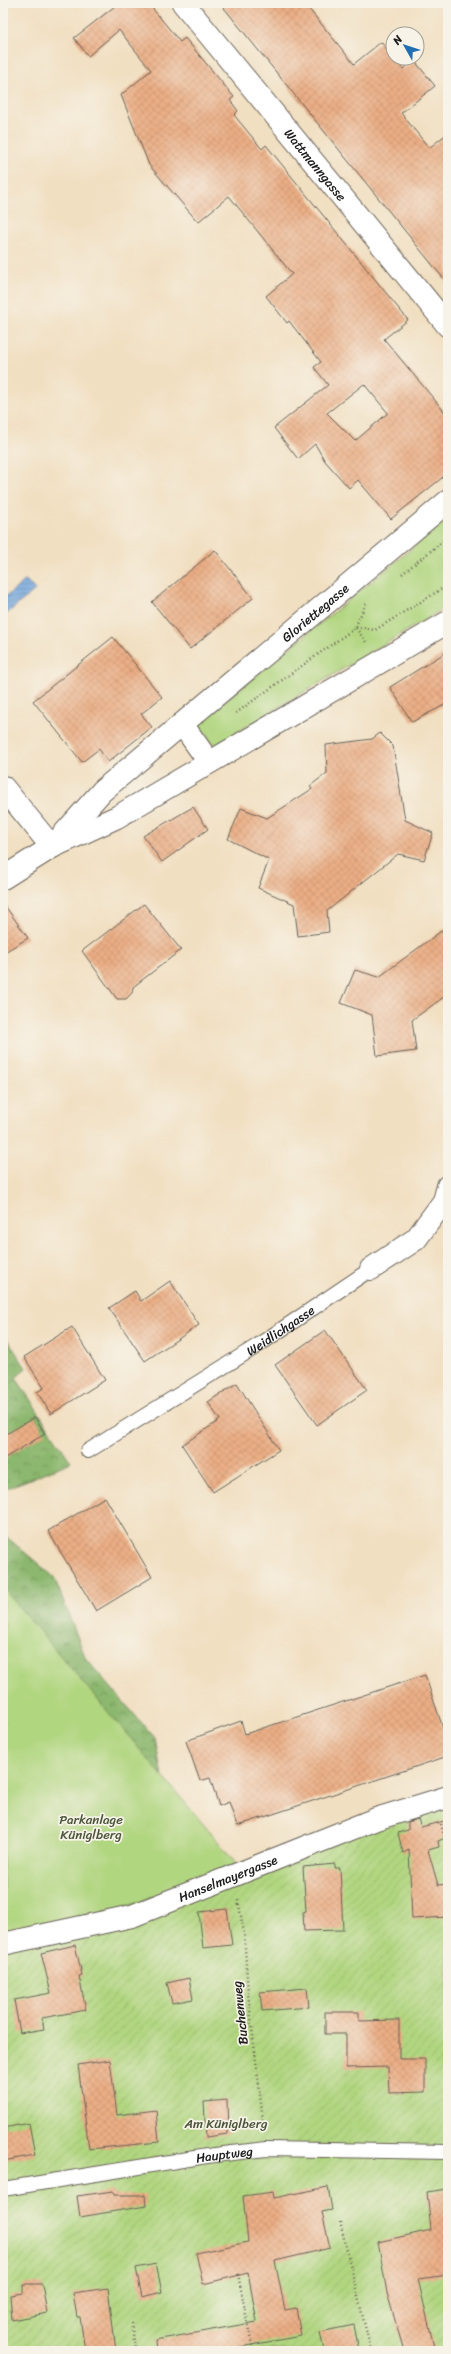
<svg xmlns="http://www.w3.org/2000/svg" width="451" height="2354" font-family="Sriracha,sans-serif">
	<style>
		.forest { fill: url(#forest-crowns); stroke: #546a45 }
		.park { fill: #b1d680; stroke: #66794e }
		.garden { fill: url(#garden-furrows); stroke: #66794e }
		.water { fill: url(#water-rules); stroke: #45607c }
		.building { fill: url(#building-cross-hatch); fill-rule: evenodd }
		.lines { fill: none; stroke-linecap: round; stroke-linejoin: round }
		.service-casing { stroke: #676056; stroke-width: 16 }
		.minor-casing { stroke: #676056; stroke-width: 24 }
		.path { stroke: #676056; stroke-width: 2.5; stroke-dasharray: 1 3; stroke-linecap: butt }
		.service { stroke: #fff; stroke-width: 14 }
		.minor { stroke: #fff; stroke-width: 22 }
		.labels { text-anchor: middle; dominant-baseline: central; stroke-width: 3.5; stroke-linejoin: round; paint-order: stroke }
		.street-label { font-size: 13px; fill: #1c1c1c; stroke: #f7f3e8 }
		.park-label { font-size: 13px; fill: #49543a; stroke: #f7f3e8 }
	</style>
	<defs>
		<pattern id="forest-crowns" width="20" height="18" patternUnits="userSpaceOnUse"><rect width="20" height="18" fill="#8cb76e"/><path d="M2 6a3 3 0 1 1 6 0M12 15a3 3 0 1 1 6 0" fill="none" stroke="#72945a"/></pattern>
		<pattern id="garden-furrows" width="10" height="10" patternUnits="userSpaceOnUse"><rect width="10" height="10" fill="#b1d680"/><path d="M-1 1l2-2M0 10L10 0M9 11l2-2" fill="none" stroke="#98b76e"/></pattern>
		<pattern id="water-rules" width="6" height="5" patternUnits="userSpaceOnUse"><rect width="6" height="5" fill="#6ea3db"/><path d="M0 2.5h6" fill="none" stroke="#5a84b1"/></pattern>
		<pattern id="building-cross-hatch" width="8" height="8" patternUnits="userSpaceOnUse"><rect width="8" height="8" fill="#ebae85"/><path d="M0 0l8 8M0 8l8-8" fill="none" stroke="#c99572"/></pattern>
	</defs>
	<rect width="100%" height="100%" fill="#f7f3e8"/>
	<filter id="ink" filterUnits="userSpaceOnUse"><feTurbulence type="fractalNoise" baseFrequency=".025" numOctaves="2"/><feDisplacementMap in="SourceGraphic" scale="8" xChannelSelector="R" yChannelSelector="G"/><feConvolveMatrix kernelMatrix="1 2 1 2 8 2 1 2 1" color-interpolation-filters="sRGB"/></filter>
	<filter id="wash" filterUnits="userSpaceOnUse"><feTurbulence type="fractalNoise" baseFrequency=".012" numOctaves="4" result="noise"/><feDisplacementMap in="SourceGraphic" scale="16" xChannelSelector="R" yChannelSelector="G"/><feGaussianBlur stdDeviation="0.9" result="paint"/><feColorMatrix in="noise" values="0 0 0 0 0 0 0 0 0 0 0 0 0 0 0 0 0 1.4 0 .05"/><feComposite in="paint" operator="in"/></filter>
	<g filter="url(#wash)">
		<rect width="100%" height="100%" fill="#f1dfc1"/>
		<!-- forest -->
		<path class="forest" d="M3,1333L26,1368L16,1378L71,1462L3,1490Z
			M3,1534L54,1577L86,1659L155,1738L175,1847L3,1877Z"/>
		<!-- park -->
		<path class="park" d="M448,519V606L214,746L198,723Z
			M3,1588L237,1864L130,1906L3,1936Z"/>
		<!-- garden -->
		<path class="garden" d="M448,1801V2351H3V1947Z"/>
		<!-- water -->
		<path class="water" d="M26,580L35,590L3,617V599Z"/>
		<g id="blocks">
			<!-- building -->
			<path class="building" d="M119,3H148L180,42L185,38L234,97L230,100L238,111L234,115L262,149L266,145L408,320L384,339L448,416V473L391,519L358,480L349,488L325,461L315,444L298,459L274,428L328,385L314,367L321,362L289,321L287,323L266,296L292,274L229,196L198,222L149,165L121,95L151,70L119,30L88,56L74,38ZM364,384L388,413L355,441L327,413Z
				M220,3H304L354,64L381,42L403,69L414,60L435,86L401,113L429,148L448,133V284Z
				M215,550L253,598L190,649L152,602Z
				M113,637L162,697L141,714L152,727L108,762L99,749L82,762L33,701Z
				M448,651V703L412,722L390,687Z
				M380,733L393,746L405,820L433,833L424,860L398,854L327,911L329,932L298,936L294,904L258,888L269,860L228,839L241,808L267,818L312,789L310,786L327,773L326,745L372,739Z
				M193,807L208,829L162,862L143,836Z
				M3,903L28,938L3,953Z
				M144,904L181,950L133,987L132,993L126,999H117L82,951Z
				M448,926V994L412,1020L416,1051L377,1056L372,1015L341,1003L355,970L379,977Z
				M170,1281L199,1325L145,1361L109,1308L135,1291L141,1301Z
				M72,1327L105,1380L51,1414L37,1392L44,1388L24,1357Z
				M325,1330L367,1390L317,1425L275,1365Z
				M237,1383L279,1450L213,1492L182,1445L220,1420L208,1402Z
				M35,1417L45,1434L3,1459V1436Z
				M105,1497L152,1577L96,1611L48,1531Z
				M425,1675L448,1743V1756L237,1826L229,1802L219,1806L210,1778L200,1781L186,1741L241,1721L245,1734Z
				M418,1819L421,1827L448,1820V1837L438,1841L439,1847L428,1850L438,1885L448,1884V1917L412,1919L409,1850L403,1853L398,1833L408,1830V1822Z
				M335,1864V1868H340L343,1930L304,1931L303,1912L306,1911L303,1867Z
				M227,1909L232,1945L203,1948L199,1912Z
				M75,1945L82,1975L79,1976L86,2010L42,2018L44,2029L20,2033L14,2000L51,1993L41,1953Z
				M189,1978L193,1999L172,2003L167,1983Z
				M307,1988L309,2007L262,2011L260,1992Z
				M325,2012H359V2021L399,2020V2059H425V2092L389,2093L388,2067L346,2068V2034H325Z
				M110,2060L117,2115L156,2110L159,2142L89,2149L78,2065Z
				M227,2100L228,2134L206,2137L204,2102Z
				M29,2123L35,2155L3,2161V2128Z
				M328,2187L332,2210L322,2212L330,2248L275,2261L285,2310L296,2308L301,2336L240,2347L241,2351H156L155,2340L257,2322L248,2273L203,2284L196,2253L248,2242L243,2196L273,2192L274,2198Z
				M448,2189V2275L418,2279L435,2351H404L387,2293L378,2242L431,2230L427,2192Z
				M113,2191L114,2195H145L146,2206L80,2217L77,2196Z
				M156,2264L162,2292L142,2297L136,2268Z
				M23,2284H42L47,2313L12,2320L10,2295L23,2293Z
				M108,2288L116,2351H85L80,2317H77L73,2293Z
				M354,2325L359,2351H324L320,2332Z"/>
		</g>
	</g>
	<g filter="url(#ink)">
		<use href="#blocks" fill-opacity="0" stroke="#676056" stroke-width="1"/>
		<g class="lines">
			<!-- service casing -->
			<g class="service-casing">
				<g id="service">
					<path id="s1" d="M88,1451L257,1346L371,1269"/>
					<path id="s2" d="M3,2189L207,2156L266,2149L448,2152"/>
				</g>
			</g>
			<!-- minor casing -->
			<g class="minor-casing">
				<g id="minor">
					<path id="s3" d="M183,3L448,326"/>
					<path d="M182,724L209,762"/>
					<path d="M3,787L52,847"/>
					<path id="s4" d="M52,847L102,791L448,501"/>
					<path d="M3,878L52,847L117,817L448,622"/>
					<path d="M371,1269L416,1239L444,1201L448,1186"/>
					<path id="s5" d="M3,1944L132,1916L376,1819L448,1797"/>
				</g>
			</g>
			<!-- path -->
			<path class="path" d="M402,574L448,537
				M356,627L375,630L448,585
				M356,628L366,642
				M236,713L355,628L366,603
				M441,1824L448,1850
				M238,1900L244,1933L248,1993L264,2129
				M340,2222L371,2351
				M238,2274L253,2351
				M131,2323L136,2351"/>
			<!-- service -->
			<use href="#service" class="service"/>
			<!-- minor -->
			<use href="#minor" class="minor"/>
		</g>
	</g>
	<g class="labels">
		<!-- street labels -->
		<g class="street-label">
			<text stroke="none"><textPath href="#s3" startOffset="209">Wattmanngasse</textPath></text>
			<text stroke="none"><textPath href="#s4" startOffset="353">Gloriettegasse</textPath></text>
			<text stroke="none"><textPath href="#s1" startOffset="227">Weidlichgasse</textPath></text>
			<text stroke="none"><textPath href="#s5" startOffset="235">Hanselmayergasse</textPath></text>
			<text transform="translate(240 2013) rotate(-96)">Buchenweg</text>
			<text stroke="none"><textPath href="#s2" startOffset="224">Hauptweg</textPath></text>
		</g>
		<!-- park labels -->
		<g class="park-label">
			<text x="91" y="1819">Parkanlage<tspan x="91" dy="15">Küniglberg</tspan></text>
			<text x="226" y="2123">Am Küniglberg</text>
		</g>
	</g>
	<!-- margin -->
	<rect width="451" height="2354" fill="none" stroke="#f7f3e8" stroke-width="16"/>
	<!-- north arrow -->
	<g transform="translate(405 46) rotate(309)"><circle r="19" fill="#f7f3e8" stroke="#9f9d96"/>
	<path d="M0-3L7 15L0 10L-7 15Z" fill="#1f6fb2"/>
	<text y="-6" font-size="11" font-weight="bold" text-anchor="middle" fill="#1c1c1c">N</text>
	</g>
</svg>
